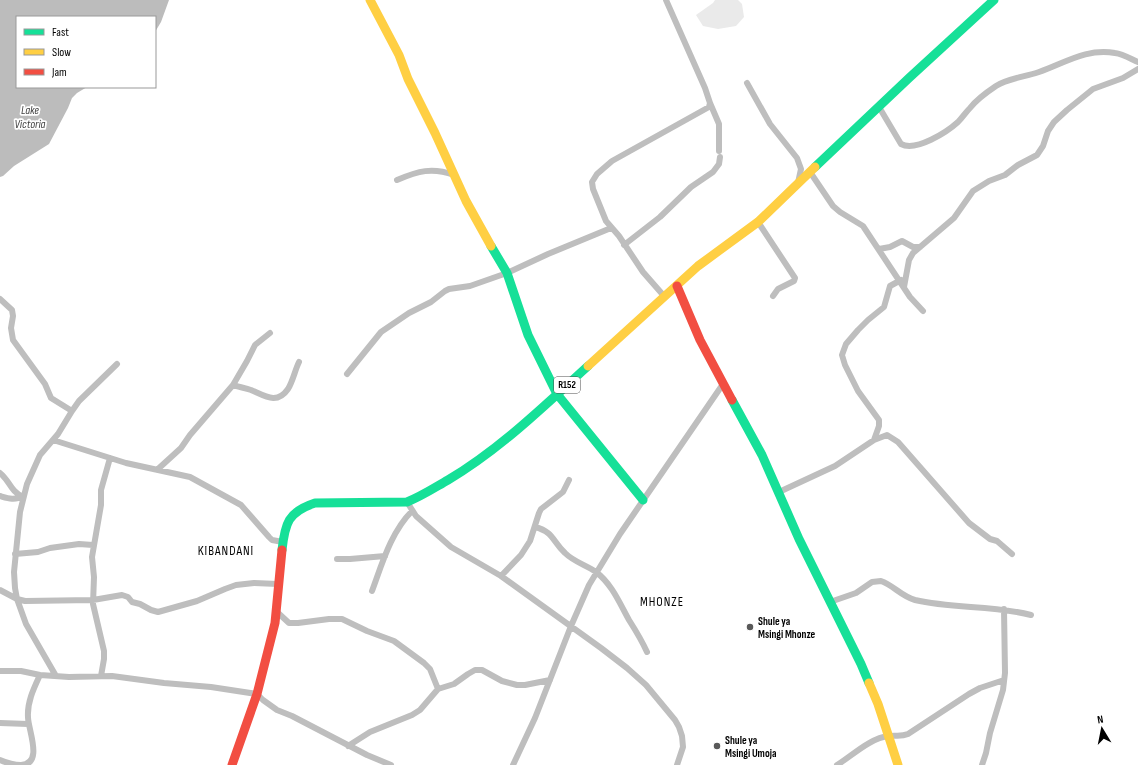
<svg xmlns="http://www.w3.org/2000/svg" width="1138" height="765" font-family="'Sofia Sans Condensed',sans-serif">
	<style>
		.green { fill: #eaeaea }
		.water { fill: #bcbcbc }
		.lines { fill: none; stroke-linecap: round; stroke-linejoin: round }
		.street { stroke: #bebebe; stroke-width: 6 }
		.fast { stroke: #16e098; stroke-width: 9 }
		.slow { stroke: #ffcf43; stroke-width: 9 }
		.jam { stroke: #f24e42; stroke-width: 9 }
		.poi-dot { fill: #595959; stroke: #fff; stroke-width: 1.5 }
		.labels { text-anchor: middle; dominant-baseline: central; stroke-width: 3.5; stroke-linejoin: round; paint-order: stroke }
		.shield { fill: #fff; stroke: #4c4c4c; stroke-width: 1 }
		.shield-label { font-size: 10px; font-weight: bold; fill: #000 }
		.poi-label { font-size: 11px; font-weight: bold; fill: #000; stroke: #fff; text-anchor: start }
		.water-label { font-size: 12px; font-style: italic; fill: #414141; stroke: #fff }
		.quarter-label { font-size: 13px; letter-spacing: 1px; fill: #000; stroke: #fff }
	</style>
	<rect width="100%" height="100%" fill="#fff"/>
	<!-- green -->
	<path class="green" d="M715,0H738L742,4L744,17L736,26L718,29L703,26L696,15L713,3Z"/>
	<!-- water -->
	<path class="water" d="M0,0H169L161,22L155,32V17H17V87H87L77,93L72,98L68,108L49,144L14,166L3,176L0,177Z"/>
	<g class="lines">
		<!-- street -->
		<path class="street" d="M747,83L770,124L797,158L801,169L798,183
			M710,103L719,124V151
			M879,107L901,144C916,152 947,132 958,122C963,117 966,112 970,108C977,99 987,92 996,86C1009,78 1025,77 1039,72C1065,63 1086,48 1115,53C1123,54 1131,59 1138,62
			M810,172L833,206L840,212L863,226L910,297L923,311
			M397,180C418,171 432,167 454,175
			M758,222L795,278L794,281L778,289L773,296
			M624,245L660,217L691,187L713,172L719,164L720,157
			M879,249L890,247L902,241L913,247H920
			M904,287L909,260L913,253L954,218L973,191L989,181L1005,175L1018,165L1037,155L1043,146L1048,131L1054,122L1067,110L1093,89L1123,78L1138,69
			M664,296L643,272L619,236L606,221L593,189L592,182L597,174L612,161L709,107L710,103L705,88L666,0
			M0,299L12,310L13,316L11,328L13,340L45,384L51,398L72,411
			M347,374L381,332L409,313L431,302L445,291L449,289L470,286L507,273L548,254L611,228
			M233,385C239,387 245,388 251,390C265,396 277,405 288,389C293,381 295,370 299,362
			M53,440L126,463L190,477L241,505L269,537L272,540L283,542
			M874,440L879,426V420L858,391L845,365L842,355L846,344L858,330L868,320L884,307L890,286L901,280
			M158,469L181,448L190,435L233,385L247,361L255,345L270,333
			M0,473C10,481 10,491 23,497
			M779,492L835,466L874,440L887,435L898,442L969,523L990,539L997,541L1012,554
			M0,496C7,498 15,501 22,496
			M407,502L416,516L451,547L501,576L601,648L627,668L646,685L675,720L679,727L682,736L683,747L677,765
			M535,527C554,532 552,541 565,553C574,562 586,565 596,572C612,584 620,604 629,620C636,631 642,641 647,652
			M15,554L38,552L50,548L79,544L93,545
			M337,559H350L385,556
			M501,576L521,555L530,541L539,513L541,509L563,492L569,480
			M0,590L17,599L25,601L93,600L122,595L128,597L132,602L140,604L151,610L158,612L197,601L225,589L236,585L254,583L278,584
			M372,591C382,564 391,532 412,511
			M830,602L856,593L872,582L881,581C893,585 901,596 915,600C953,609 993,605 1031,615
			M276,611L289,623H298L329,619H342L367,631L394,641L424,663L430,669L438,689
			M0,671H21L40,675L69,677L112,676L164,683L211,687L257,694L263,700L277,710L292,716L367,755L391,765
			M56,676L26,624L17,599L15,588L14,572L20,512L27,484L40,455L58,434L72,411L79,401L117,364
			M101,676L104,659V651L93,604L94,577L92,557L101,505V490L110,458
			M0,723L28,724
			M348,746L370,732L412,715L420,710L438,689L454,684L468,674L475,670H482L502,681L517,685H525L550,680
			M0,760C7,763 13,765 21,765C44,764 28,730 28,717C27,702 34,688 40,675
			M513,765L535,718L571,626L589,585L620,534L723,384
			M837,765C853,755 870,738 889,736C896,735 901,737 908,734L969,694L980,688L1004,680
			M982,765L986,753L990,733L1003,690L1005,673L1004,609"/>
		<!-- fast -->
		<path class="fast" d="M815,167L909,78L994,0
			M491,246L507,273L528,335L557,394L643,500
			M732,400L762,455L799,539L861,664L869,683
			M282,550C285,523 288,512 315,503L407,502C422,496 434,488 448,480C500,449 543,407 588,366"/>
		<!-- slow -->
		<path class="slow" d="M370,0L399,55L408,79L435,133L466,201L491,246
			M588,366L698,266L758,222L815,167
			M869,683L878,704L898,765"/>
		<!-- jam -->
		<path class="jam" d="M677,286L700,340L732,400
			M232,765L257,694L275,623L282,550"/>
	</g>
	<!-- markers -->
	<g class="poi-dot">
		<circle cx="750" cy="627" r="4"/>
		<circle cx="717" cy="746" r="4"/>
	</g>
	<g class="labels">
		<!-- shield labels -->
		<rect class="shield" x="554" y="377" width="26" height="16" rx="3"/>
		<g class="shield-label">
			<text x="567" y="385">R152</text>
		</g>
		<!-- poi labels -->
		<g class="poi-label">
			<text x="758" y="621">Shule ya<tspan x="758" dy="13">Msingi Mhonze</tspan></text>
			<text x="725" y="740">Shule ya<tspan x="725" dy="13">Msingi Umoja</tspan></text>
		</g>
		<!-- water labels -->
		<g class="water-label">
			<text x="30" y="110">Lake<tspan x="30" dy="14">Victoria</tspan></text>
		</g>
		<!-- quarter labels -->
		<g class="quarter-label">
			<text x="226" y="551">KIBANDANI</text>
			<text x="662" y="602">MHONZE</text>
		</g>
	</g>
	<!-- legend -->
	<rect x="16" y="16" width="140" height="72" fill="#ffffff" stroke="#999999"/>
	<rect x="24" y="29" width="20" height="6" fill="#16e098" stroke="#999999"/>
	<text x="52" y="36" font-size="12" fill="#000000">Fast</text>
	<rect x="24" y="49" width="20" height="6" fill="#ffcf43" stroke="#999999"/>
	<text x="52" y="56" font-size="12" fill="#000000">Slow</text>
	<rect x="24" y="69" width="20" height="6" fill="#f24e42" stroke="#999999"/>
	<text x="52" y="76" font-size="12" fill="#000000">Jam</text>
	<!-- north arrow -->
	<g transform="translate(1102 729) rotate(350)" stroke="#ffffff" stroke-width="3" paint-order="stroke">
	<path d="M0-3L7 15L0 10L-7 15Z" fill="#000000"/>
	<text y="-6" font-size="11" font-weight="bold" text-anchor="middle" fill="#000000">N</text>
	</g>
</svg>
